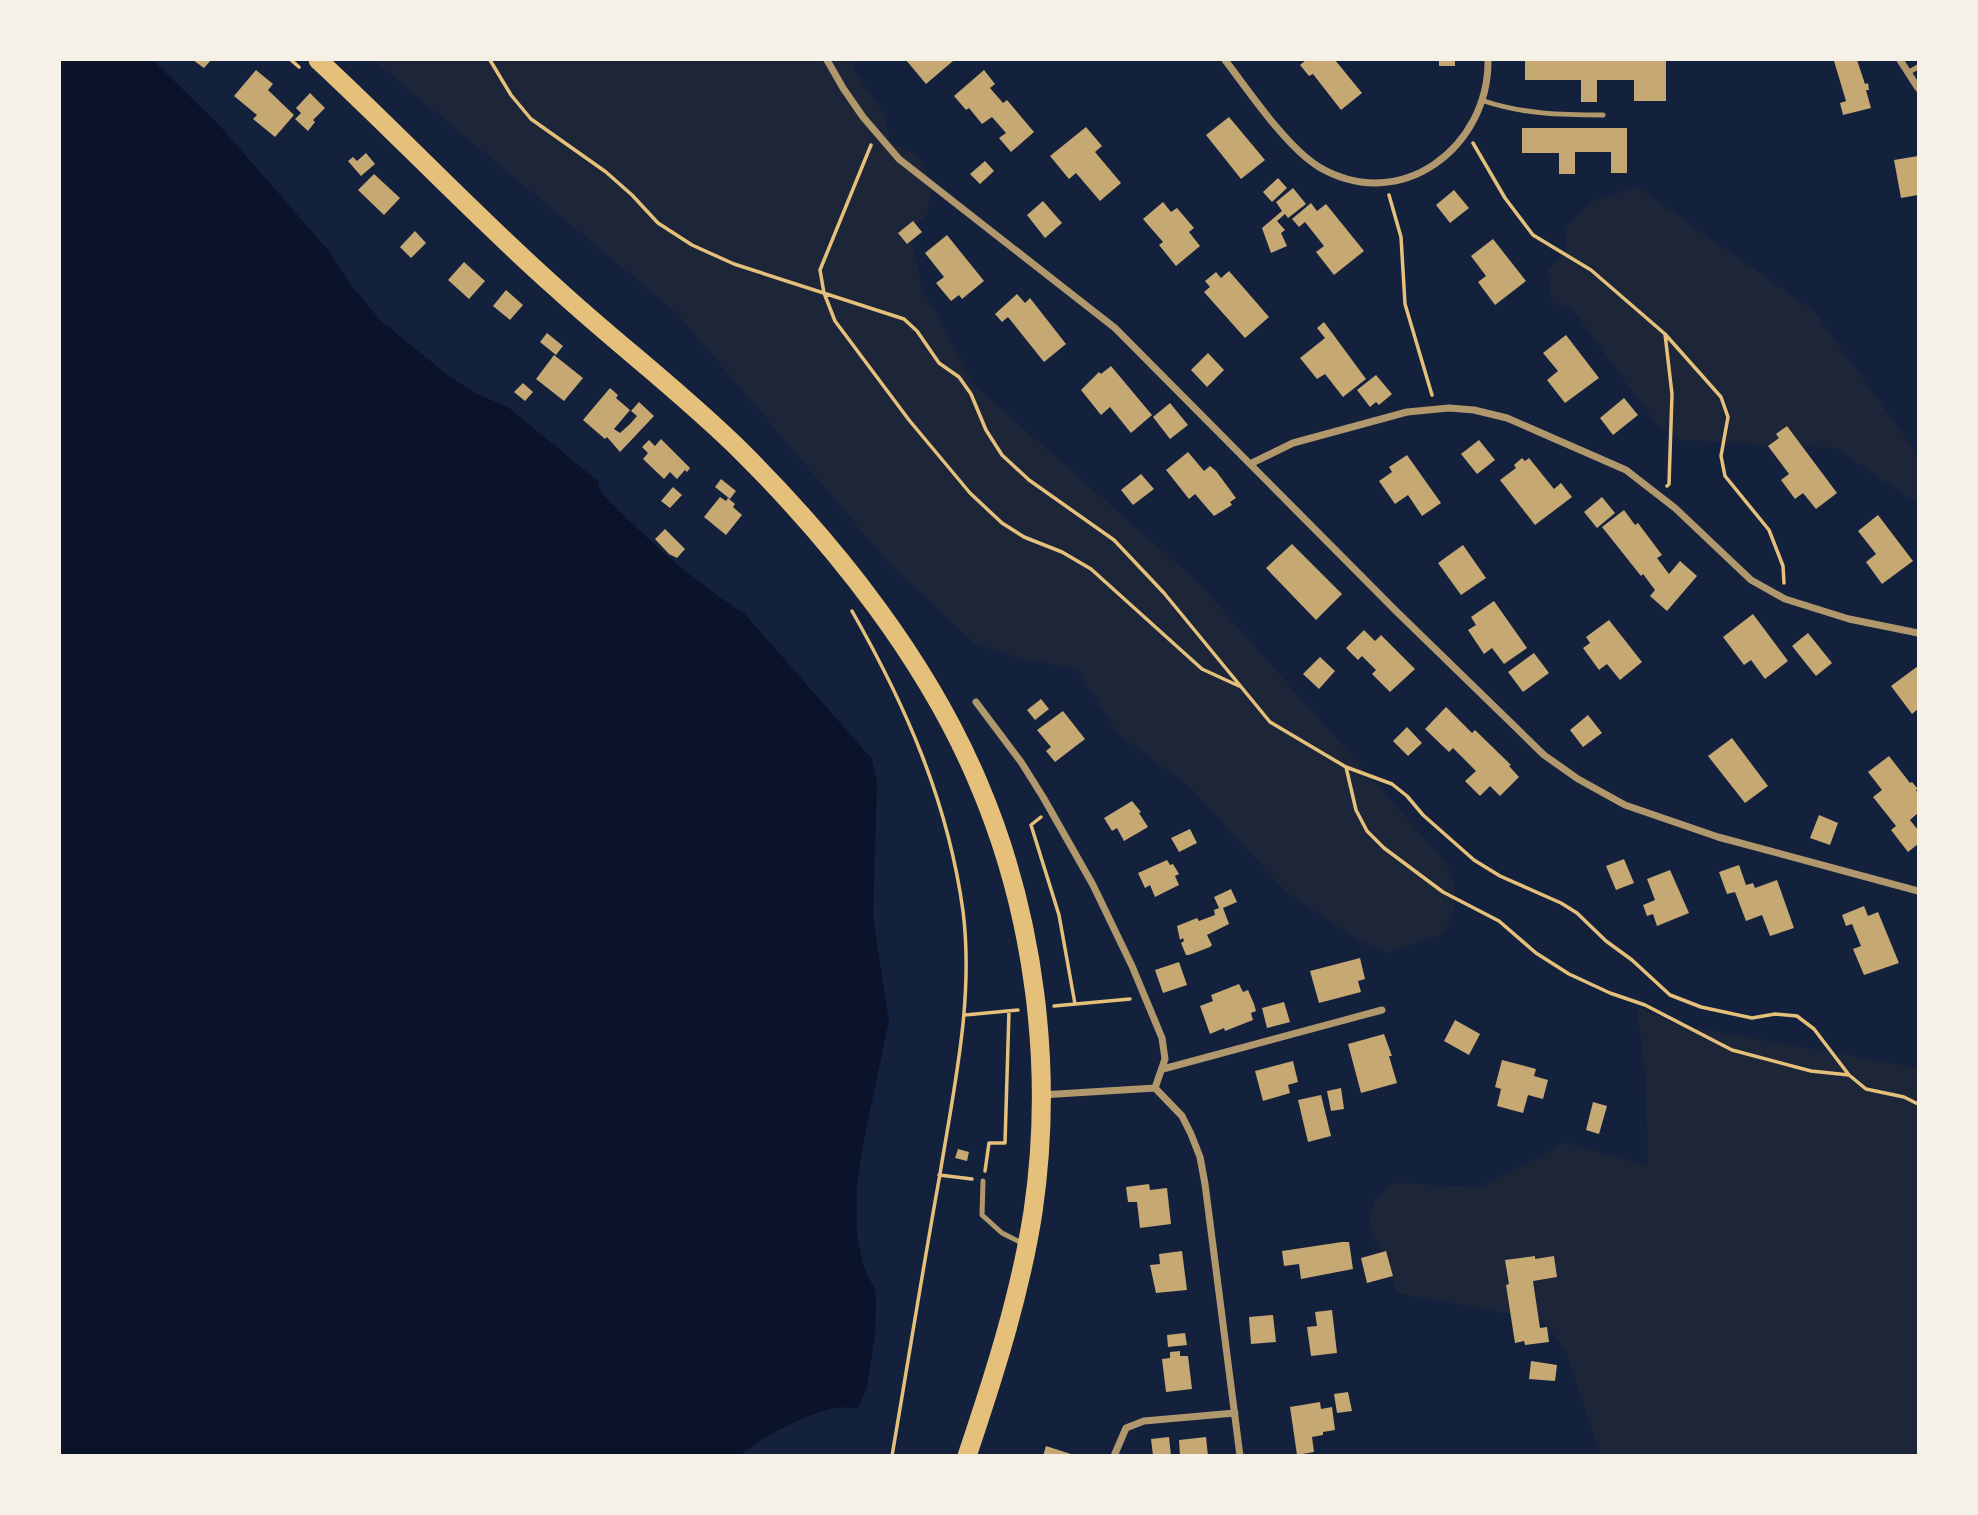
<svg xmlns="http://www.w3.org/2000/svg" width="1978" height="1515" font-family="'Source Serif 4',serif">
	<style>
		.green { fill: #1d2539 }
		.water { fill: #0b132b }
		.building { fill: #c6a872 }
		.lines { fill: none; stroke-linecap: round; stroke-linejoin: round }
		.path { stroke: #e5c07b; stroke-width: 3.5 }
		.service { stroke: #b1986c; stroke-width: 5 }
		.minor { stroke: #b1986c; stroke-width: 7 }
		.trunk { stroke: #e5c07b; stroke-width: 19 }
	</style>
	<rect width="100%" height="100%" fill="#14213d"/>
	<!-- green -->
	<path class="green" d="M373,60H854V70L885,116L890,142L918,156L928,174L931,194L927,214L910,233L923,293L933,307L975,386L1198,582L1443,859C1459,888 1460,905 1443,934L1388,953L1367,945L1286,892L1188,785L1118,734L1077,669L1022,659L974,643L887,561L677,313Z
		M1637,187L1814,311L1918,455V504L1835,448L1680,440L1658,426L1572,309L1552,302L1548,271L1567,249L1566,228L1589,203Z
		M1637,1007L1679,1025L1918,1068V1455H1600L1565,1349L1542,1320L1397,1293L1381,1251L1368,1227L1375,1200L1393,1183L1480,1187L1548,1152L1565,1142L1648,1166L1646,1083Z"/>
	<!-- water -->
	<path class="water" d="M60,60H153L220,126L328,250L351,285L381,321L449,376L477,394L508,407L599,482V490C643,536 691,580 745,614L872,759L877,783L873,917L889,1021L865,1134L857,1184V1235L863,1265L875,1290L876,1302L875,1333L867,1388L858,1408C851,1408 843,1407 835,1408C811,1412 758,1438 741,1455H60Z"/>
	<!-- building -->
	<path class="building" d="M193,60H211L204,68Z
		M906,60H952L953,61L926,84Z
		M1306,60H1335L1362,93L1341,110L1313,74L1309,76L1300,65Z
		M1439,60H1455V66H1439Z
		M1525,60H1666V101H1634V80H1597V102H1581V80H1525Z
		M1839,60H1857L1865,84L1868,83L1869,90H1866L1871,108L1843,115L1840,103L1846,101L1834,61Z
		M256,70L273,84L268,90L294,115L275,137L253,119L257,115L234,96Z
		M984,70L995,84L990,88L1003,103L1007,100L1034,132L1011,152L999,138L1006,133L992,117L982,124L969,108L966,110L954,96Z
		M310,93L325,108L313,120L315,122L308,131L295,119L301,113L296,108Z
		M1229,117L1265,160L1241,179L1206,135Z
		M1086,127L1102,146L1095,152L1121,183L1100,201L1076,173L1069,179L1050,156Z
		M1522,128H1627V173H1611V152H1575V174H1559V153H1522Z
		M366,153L375,164L361,176L348,161L353,157L357,161Z
		M1918,156V195L1901,198L1894,160Z
		M985,161L994,171L980,184L970,174Z
		M374,174L400,198L384,215L358,190Z
		M1278,178L1287,188L1272,202L1263,192Z
		M1293,188L1306,204L1288,218L1285,214L1277,221L1285,230L1281,233L1287,246L1271,253L1262,228L1282,211L1276,202Z
		M1454,190L1469,208L1450,223L1436,205Z
		M1043,201L1062,223L1045,238L1027,215Z
		M1163,202L1171,212L1177,208L1194,228L1189,232L1200,246L1176,266L1159,245L1163,242L1143,219Z
		M1311,203L1317,211L1326,204L1364,251L1334,275L1316,252L1324,246L1305,222L1299,227L1292,219Z
		M913,221L922,232L907,244L898,233Z
		M415,231L426,243L411,258L400,247Z
		M947,235L984,281L962,299L959,295L951,301L936,283L944,277L925,253Z
		M1493,239L1526,281L1495,305L1478,282L1486,276L1471,256Z
		M464,262L485,281L469,299L448,280Z
		M1229,271L1269,317L1245,338L1204,292L1210,287L1205,281L1216,272L1221,278Z
		M506,290L523,305L510,320L493,306Z
		M1017,294L1025,303L1030,298L1066,344L1044,362L1008,317L1002,322L995,314Z
		M1324,322L1366,379L1343,397L1325,374L1317,379L1300,358L1325,338L1317,328Z
		M547,333L563,346L556,355L540,342Z
		M1566,335L1599,378L1565,403L1547,380L1558,371L1543,353Z
		M1208,353L1224,370L1207,387L1191,370Z
		M554,355L583,378L564,401L536,379Z
		M1111,366L1152,415L1131,433L1110,407L1101,415L1081,390L1099,372L1101,374Z
		M1376,375L1392,394L1379,405L1376,402L1370,407L1357,390Z
		M523,383L533,392L525,401L514,392Z
		M610,388L618,395L616,398L630,410L614,429L620,433L630,424L637,416L631,411L639,402L654,416L620,452L607,437L605,439L583,420Z
		M1624,398L1638,415L1613,435L1600,418Z
		M1170,403L1188,425L1170,439L1153,417Z
		M1787,426L1837,493L1816,509L1803,493L1795,499L1781,480L1789,474L1768,446L1779,438L1776,434Z
		M661,439L690,468L687,472L685,470L677,479L670,472L664,479L643,459L648,453L642,447L649,440L655,446Z
		M1479,440L1495,460L1477,474L1461,454Z
		M1188,452L1204,471L1210,466L1216,471L1236,498L1230,502L1232,505L1214,516L1195,494L1189,499L1166,470Z
		M1407,455L1441,503L1422,516L1408,495L1395,504L1379,481L1392,472L1389,467Z
		M1522,458L1525,461L1529,458L1554,489L1561,483L1572,497L1535,525L1500,480L1516,468L1514,465Z
		M1141,474L1154,489L1133,505L1121,490Z
		M721,479L736,491L730,499L715,487Z
		M673,487L682,495L670,508L661,501Z
		M720,497L726,501L728,498L735,504L733,507L742,515L726,535L704,517Z
		M1602,497L1615,513L1597,528L1584,512Z
		M1624,510L1635,525L1638,523L1662,555L1657,558L1669,574L1680,561L1697,576L1667,611L1650,596L1655,590L1643,574L1641,576L1602,527Z
		M1878,515L1913,561L1882,584L1866,562L1876,554L1858,531Z
		M665,529L685,549L677,558L669,554L655,539Z
		M1292,544L1342,594L1316,620L1266,568Z
		M1463,545L1486,578L1461,595L1438,563Z
		M1494,601L1527,648L1504,664L1492,648L1484,654L1468,630L1476,625L1471,617Z
		M1753,614L1788,661L1765,679L1751,660L1744,665L1723,637Z
		M1609,620L1642,662L1620,680L1607,664L1599,670L1583,648L1590,643L1586,637Z
		M1364,630L1375,641L1381,635L1415,669L1390,692L1372,674L1376,670L1362,656L1358,660L1346,648Z
		M1808,633L1832,663L1816,676L1792,646Z
		M1534,653L1549,673L1523,692L1508,672Z
		M1320,657L1335,671L1319,689L1303,674Z
		M1918,666V709L1912,714L1891,686Z
		M1041,699L1049,709L1035,720L1027,710Z
		M1446,707L1472,733L1475,730L1511,765L1509,766L1519,777L1500,796L1490,786L1480,796L1465,781L1476,771L1453,748L1449,752L1425,729Z
		M1063,711L1085,739L1055,762L1046,751L1051,747L1037,730Z
		M1588,715L1602,733L1583,747L1570,730Z
		M1407,727L1422,743L1408,756L1393,741Z
		M1732,738L1768,786L1745,803L1708,756Z
		M1889,756L1910,783L1912,782L1918,789L1916,790L1918,794V813L1910,820L1918,830V844L1908,852L1891,830L1896,826L1873,797L1882,790L1868,772Z
		M1132,801L1141,812L1139,813L1148,827L1124,841L1117,828L1112,831L1104,818Z
		M1819,815L1838,823L1830,845L1810,838Z
		M1190,829L1197,843L1179,852L1171,838Z
		M1624,859L1634,883L1616,890L1606,866Z
		M1167,860L1170,865L1173,864L1179,874L1175,876L1179,885L1155,897L1150,885L1145,888L1138,873Z
		M1739,865L1746,885L1753,883L1755,888L1777,880L1794,928L1770,936L1762,915L1746,921L1735,892L1727,894L1719,872Z
		M1670,870L1689,913L1657,926L1653,914L1647,916L1643,905L1655,900L1647,879Z
		M1231,889L1237,902L1223,908L1229,924L1207,935L1212,945L1210,947L1189,955H1186L1181,943L1184,941L1183,938L1180,940L1177,926L1197,918L1199,921L1215,915L1214,910L1219,908L1214,897Z
		M1864,906L1868,916L1878,912L1899,963L1864,975L1853,949L1861,946L1852,924L1846,926L1842,915Z
		M1360,958L1365,979L1358,981L1361,992L1319,1003L1310,971Z
		M1179,962L1187,985L1163,993L1155,970Z
		M1239,984L1243,992L1248,990L1254,1004L1256,1011L1251,1013L1253,1020L1225,1031L1224,1028L1210,1034L1200,1006L1213,1001L1211,995Z
		M1284,1002L1290,1022L1267,1028L1262,1008Z
		M1455,1020L1480,1034L1469,1055L1444,1041Z
		M1384,1034L1392,1056H1389L1397,1083L1361,1093L1348,1044Z
		M1502,1060L1536,1069L1534,1076L1548,1080L1543,1099L1528,1095L1523,1113L1497,1106L1501,1089L1495,1087Z
		M1293,1061L1298,1082L1288,1085L1290,1093L1263,1101L1255,1071Z
		M1341,1088L1344,1109L1331,1111L1327,1091Z
		M1321,1095L1331,1136L1308,1142L1298,1100Z
		M1593,1102L1607,1106L1599,1134L1586,1130Z
		M958,1149L969,1152L967,1161L955,1158Z
		M1149,1184L1150,1190L1167,1188L1171,1224L1140,1228L1137,1202H1128L1126,1187Z
		M1342,1242H1349L1353,1269L1301,1279L1299,1264L1284,1266L1282,1251Z
		M1182,1251L1187,1290L1156,1293L1150,1265L1160,1264L1159,1254Z
		M1386,1251L1393,1276L1367,1283L1361,1258Z
		M1535,1256V1259L1554,1256L1557,1277L1533,1281L1540,1328L1547,1327L1549,1342L1525,1345L1524,1341L1515,1343L1506,1285L1509,1284L1505,1260Z
		M1332,1310L1337,1353L1311,1356L1307,1327L1317,1326L1315,1312Z
		M1273,1315L1276,1342L1251,1344L1249,1317Z
		M1185,1333L1187,1345L1168,1347L1167,1335Z
		M1180,1351V1356H1188L1192,1389L1166,1392L1162,1359L1170,1358V1352Z
		M1531,1361L1557,1365L1555,1381L1529,1379Z
		M1348,1392L1352,1411L1337,1413L1334,1394Z
		M1320,1402L1321,1409L1332,1407L1335,1430L1323,1432V1435L1312,1437L1314,1452L1297,1455L1290,1407Z
		M1169,1437L1171,1456H1153L1151,1439Z
		M1206,1437L1208,1456H1180L1179,1440Z
		M1046,1446L1074,1455V1456H1043Z"/>
	<g class="lines">
		<!-- path -->
		<path class="path" d="M291,60L299,67
			M490,60L511,95L531,119L606,172L632,195L658,223L692,245L734,264L904,319L917,331L939,363L959,377L971,394L986,430L1002,455L1029,480L1114,540L1164,593L1270,722L1346,767L1392,784L1407,796L1423,815L1474,860L1500,876L1561,903L1577,913L1606,941L1632,960L1670,995L1701,1007L1752,1018L1775,1014L1797,1016L1814,1029L1849,1075L1866,1089L1904,1097L1918,1104
			M1473,143L1505,198L1533,235L1591,270L1665,334L1721,397L1728,417L1721,456L1725,476L1769,530L1783,566L1784,583
			M871,145L820,270L824,293L835,321L909,420L970,493L1002,523L1024,537L1062,552L1091,569L1202,669L1239,686
			M1389,195L1401,237L1405,304L1432,395
			M1665,334L1672,394L1669,484L1667,486
			M852,611C906,706 948,802 963,911C974,999 954,1087 940,1174C923,1268 908,1362 892,1456
			M1346,767L1356,810L1367,831L1384,848L1443,892L1499,921L1536,953L1569,974L1610,993L1645,1005L1732,1050L1811,1071L1849,1075
			M1041,817L1031,825L1059,915L1075,1004
			M1054,1006L1130,999
			M965,1015L1018,1010
			M985,1171L989,1143H1005L1009,1011
			M939,1175L972,1179"/>
		<!-- service -->
		<path class="service" d="M1909,72L1918,67
			M1484,101C1523,114 1561,115 1603,115
			M983,1181L982,1215L1002,1233L1024,1244"/>
		<!-- minor -->
		<path class="minor" d="M827,60L843,88L863,117L899,159L1115,328L1396,611L1544,755L1578,779L1625,805L1718,837L1918,891
			M1225,60C1249,91 1286,147 1319,167C1401,215 1489,147 1488,60
			M1900,60L1918,88
			M1250,464L1293,443L1407,412L1449,408L1474,410L1507,418L1626,470L1675,508L1751,580L1785,599L1849,619L1918,633
			M976,702L1021,762L1043,797L1093,885L1132,966L1162,1038L1165,1059L1155,1088
			M1163,1069L1382,1010
			M1041,1095L1155,1088L1182,1116L1191,1134L1200,1157L1205,1184L1240,1456
			M1114,1456L1126,1428L1144,1421L1235,1413"/>
		<!-- trunk -->
		<path class="trunk" d="M318,60C398,134 473,214 555,287C617,344 685,395 744,454C837,547 927,661 978,782C1035,915 1054,1069 1033,1212C1020,1295 994,1376 967,1456"/>
	</g>
	<!-- border -->
	<rect width="1978" height="1515" fill="none" stroke="#f6f1e7" stroke-width="122"/>
</svg>
